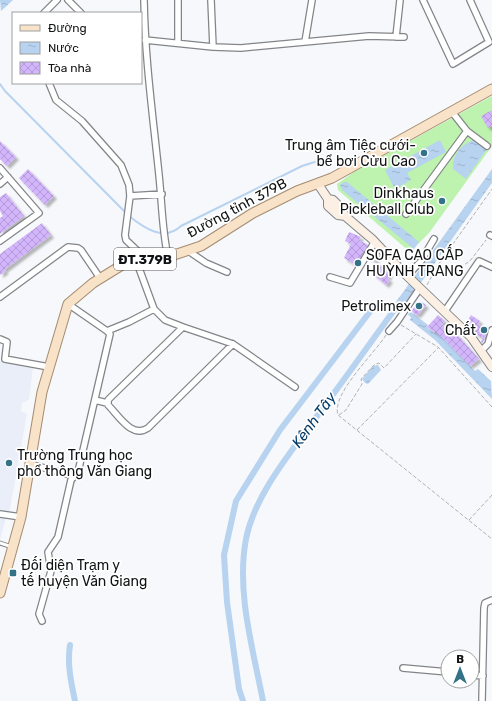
<svg xmlns="http://www.w3.org/2000/svg" width="492" height="701" font-family="Rubik,sans-serif">
	<style>
		.built { fill: #e9eef9 }
		.garden { fill: #bdf2af }
		.water { fill: url(#water-ripples) }
		.lines { fill: none; stroke-linecap: round; stroke-linejoin: round }
		.stream { stroke: #b7d3f0; stroke-width: 2 }
		.canal { stroke: #b7d3f0; stroke-width: 6 }
		.building { fill: url(#building-cross-hatch); filter: url(#shadow) }
		.service-casing { stroke: #838588; stroke-width: 5 }
		.minor-casing { stroke: #838588; stroke-width: 8 }
		.secondary-casing { stroke: #838588; stroke-width: 10 }
		.primary-casing { stroke: #a48c71; stroke-width: 11 }
		.path { stroke: #afb1b3; stroke-width: 1; stroke-dasharray: 4 2; stroke-linecap: butt }
		.service { stroke: #fff; stroke-width: 3 }
		.minor { stroke: #fff; stroke-width: 5.5 }
		.secondary { stroke: #fbf0e3; stroke-width: 8 }
		.primary { stroke: #f8e2c8; stroke-width: 9 }
		.poi-dot { fill: #347288; stroke: #fff; stroke-width: 1.5 }
		.labels { text-anchor: middle; dominant-baseline: central; stroke-width: 3.5; stroke-linejoin: round; paint-order: stroke }
		.shield { fill: #fff; stroke: #58595a; stroke-width: 1 }
		.shield-label { font-size: 13px; font-weight: bold; fill: #111213 }
		.poi-label { font-size: 14px; fill: #111213; stroke: #fff; text-anchor: end }
		.street-label { font-size: 14px; fill: #111213; stroke: #fff }
		.water-label { font-size: 15px; font-style: italic; fill: #043c69; stroke: #fff }
	</style>
	<defs>
		<pattern id="water-ripples" width="26" height="14" patternUnits="userSpaceOnUse"><rect width="26" height="14" fill="#b7d3f0"/><path d="M2 4q2-2 4 0t4 0M15 11q2-2 4 0t4 0" fill="none" stroke="#9cb4cd"/></pattern>
		<pattern id="building-cross-hatch" width="8" height="8" patternUnits="userSpaceOnUse"><rect width="8" height="8" fill="#d3b5fc"/><path d="M0 0l8 8M0 8l8-8" fill="none" stroke="#b49bd7"/></pattern>
		<filter id="shadow"><feDropShadow dx="3" dy="3" stdDeviation="1" flood-color="#0004"/></filter>
	</defs>
	<rect width="100%" height="100%" fill="#f6f8fb"/>
	<!-- built -->
	<path class="built" d="M0,361L33,367L29,400L22,403L21,411L27,414L9,514L0,512Z
		M0,518H6L0,540Z"/>
	<!-- garden -->
	<path class="garden" d="M492,96V146L429,233L410,252L338,190L337,184L354,172Z"/>
	<!-- water -->
	<path class="water" d="M0,0H13L1,11Z
		M440,140L446,152L407,173L411,180L395,189L385,170Z
		M474,140L487,149L466,179L453,169C452,155 461,144 474,140Z
		M492,169V183L400,312L393,306Z
		M344,182H347L419,242L414,249L342,190L340,185Z
		M410,311L428,325L427,327L434,333L436,331L475,371L478,369L491,381L492,399L435,340L410,320L411,317L408,315Z
		M378,365L381,370L368,384L365,383L362,379L373,366Z"/>
	<g class="lines">
		<!-- stream -->
		<path class="stream" d="M0,84L5,91L126,213
			M129,216C144,228 164,242 181,226L302,166L318,161L330,166"/>
		<!-- canal -->
		<path class="canal" d="M70,645C67,664 71,682 75,701
			M243,701L239,689L227,602L224,555L236,501L280,430L372,309
			M263,701C253,649 236,592 246,539C255,493 293,450 320,412C347,376 373,339 400,302"/>
	</g>
	<!-- building -->
	<path class="building" d="M492,110V126L488,128L481,116Z
		M0,141L16,157L7,166L0,159Z
		M28,169L54,196L45,205L19,178Z
		M6,193L24,216L0,234V218L3,216L0,211V197Z
		M42,223L51,235L4,270L6,271L0,275V254Z
		M349,232L361,237L359,240L368,245L356,265L344,258L351,244L345,241Z
		M375,250L379,254L375,261L370,258Z
		M378,263L390,274L387,278L390,280L386,285L372,273Z
		M420,301L426,305L418,315L415,314L411,311Z
		M438,315L445,321L442,324L452,333L454,331L479,359L470,366L442,337L427,327Z
		M471,315L480,321L478,324L488,330L482,344L481,341L483,338L476,334L466,324Z"/>
	<g class="lines">
		<!-- service casing -->
		<g class="service-casing">
			<path id="service" d="M0,543L12,547"/>
		</g>
		<!-- minor casing -->
		<g class="minor-casing">
			<path id="minor" d="M68,0L81,13
				M144,0C145,59 153,117 159,175C162,203 162,230 168,257
				M178,0V43
				M211,0L213,47
				M423,0L453,64L489,42L470,0
				M44,13L57,0
				M396,37L400,0
				M145,40L213,47L241,48L369,36L404,37
				M305,42L312,0
				M49,83L56,100L82,121L121,165L129,185L130,196L162,194
				M467,131L487,146
				M0,168L39,213L0,241
				M0,184L8,177
				M130,196L125,235L126,240L146,259
				M406,214L467,131L452,112
				M490,235L492,236
				M187,250L206,263L227,272
				M136,260L154,309
				M410,273L421,261L434,239
				M330,277L350,283L374,243
				M0,297L68,247L78,248L81,250L100,278
				M445,311L479,261L492,267
				M107,331L129,322L154,309L165,320L183,327
				M389,331L397,322L420,288
				M0,339L7,342L5,359L49,367
				M233,344L148,428C132,439 119,416 108,405V400L112,396L183,327L233,344L295,387
				M481,351L488,344L492,330
				M95,400L107,403
				M30,464L74,476
				M0,514L21,517
				M42,621L39,614L51,571L48,552L58,537L71,480L78,472L110,334L107,331L68,304
				M403,668L448,672
				M472,675L483,676
				M482,701L484,608L485,603L492,600"/>
		</g>
		<!-- secondary casing -->
		<g class="secondary-casing">
			<path id="secondary" d="M318,184L328,199V206L338,215L345,216
				M328,199L333,200L342,209L345,216L372,239L402,271L471,337L492,367"/>
		</g>
		<!-- primary casing -->
		<g class="primary-casing">
			<path id="primary" d="M0,593L21,517L42,392L68,304L93,283L127,262L168,257L201,246L253,213L297,191L332,178L492,89"/>
		</g>
		<!-- path -->
		<path class="path" d="M439,265L453,272L470,261L486,240
			M427,285L438,265L492,189
			M401,325L438,347L492,407
			M386,335C375,353 331,394 338,415L492,539
			M339,415L346,410L362,384L361,379L374,365L379,363L384,368L416,334
			M357,430L438,348
			M469,520L492,495"/>
		<!-- service -->
		<use href="#service" class="service"/>
		<!-- minor -->
		<use href="#minor" class="minor"/>
		<!-- secondary -->
		<use href="#secondary" class="secondary"/>
		<!-- primary -->
		<use href="#primary" class="primary"/>
	</g>
	<!-- markers -->
	<g class="poi-dot">
		<circle cx="424" cy="153" r="4"/>
		<circle cx="442" cy="201" r="4"/>
		<circle cx="358" cy="263" r="4"/>
		<circle cx="419" cy="306" r="4"/>
		<circle cx="484" cy="330" r="4"/>
		<circle cx="9" cy="463" r="4"/>
		<rect x="9" y="569" width="8" height="8" rx="2"/>
	</g>
	<g class="labels">
		<!-- shield labels -->
		<rect class="shield" x="114" y="248" width="62" height="22" rx="3"/>
		<g class="shield-label">
			<text x="145" y="259">ĐT.379B</text>
		</g>
		<!-- poi labels -->
		<g class="poi-label">
			<text x="416" y="145">Trung âm Tiệc cưới-<tspan x="416" dy="16">bể bơi Cửu Cao</tspan></text>
			<text x="434" y="193">Dinkhaus<tspan x="434" dy="16">Pickleball Club</tspan></text>
			<text x="366" y="255" text-anchor="start">SOFA CAO CẤP<tspan x="366" dy="16">HUỲNH TRANG</tspan></text>
			<text x="411" y="306">Petrolimex</text>
			<text x="476" y="330">Chất</text>
			<text x="17" y="455" text-anchor="start">Trường Trung học<tspan x="17" dy="16">phổ thông Văn Giang</tspan></text>
			<text x="21" y="565" text-anchor="start">Đối diện Trạm y<tspan x="21" dy="16">tế huyện Văn Giang</tspan></text>
		</g>
		<!-- street labels -->
		<g class="street-label">
			<text transform="translate(237 208) rotate(-28)">Đường tỉnh 379B</text>
		</g>
		<!-- water labels -->
		<g class="water-label">
			<text transform="translate(314 420) rotate(-54)">Kênh Tây</text>
		</g>
	</g>
	<!-- legend -->
	<rect x="12" y="12" width="130" height="72" fill="#ffffff" stroke="#a0a0a1"/>
	<rect x="20" y="25" width="20" height="6" fill="#f8e2c8" stroke="#a0a0a1"/>
	<text x="48" y="32" font-size="12" fill="#111213">Đường</text>
	<rect x="20" y="42" width="20" height="12" fill="url(#water-ripples)" stroke="#a0a0a1"/>
	<text x="48" y="52" font-size="12" fill="#111213">Nước</text>
	<rect x="20" y="62" width="20" height="12" fill="url(#building-cross-hatch)" stroke="#a0a0a1"/>
	<text x="48" y="72" font-size="12" fill="#111213">Tòa nhà</text>
	<!-- north arrow -->
	<g transform="translate(460 669)"><circle r="19" fill="#ffffff" stroke="#a0a0a1"/>
	<path d="M0-3L7 15L0 10L-7 15Z" fill="#347288"/>
	<text y="-6" font-size="11" font-weight="bold" text-anchor="middle" fill="#111213">B</text>
	</g>
</svg>
